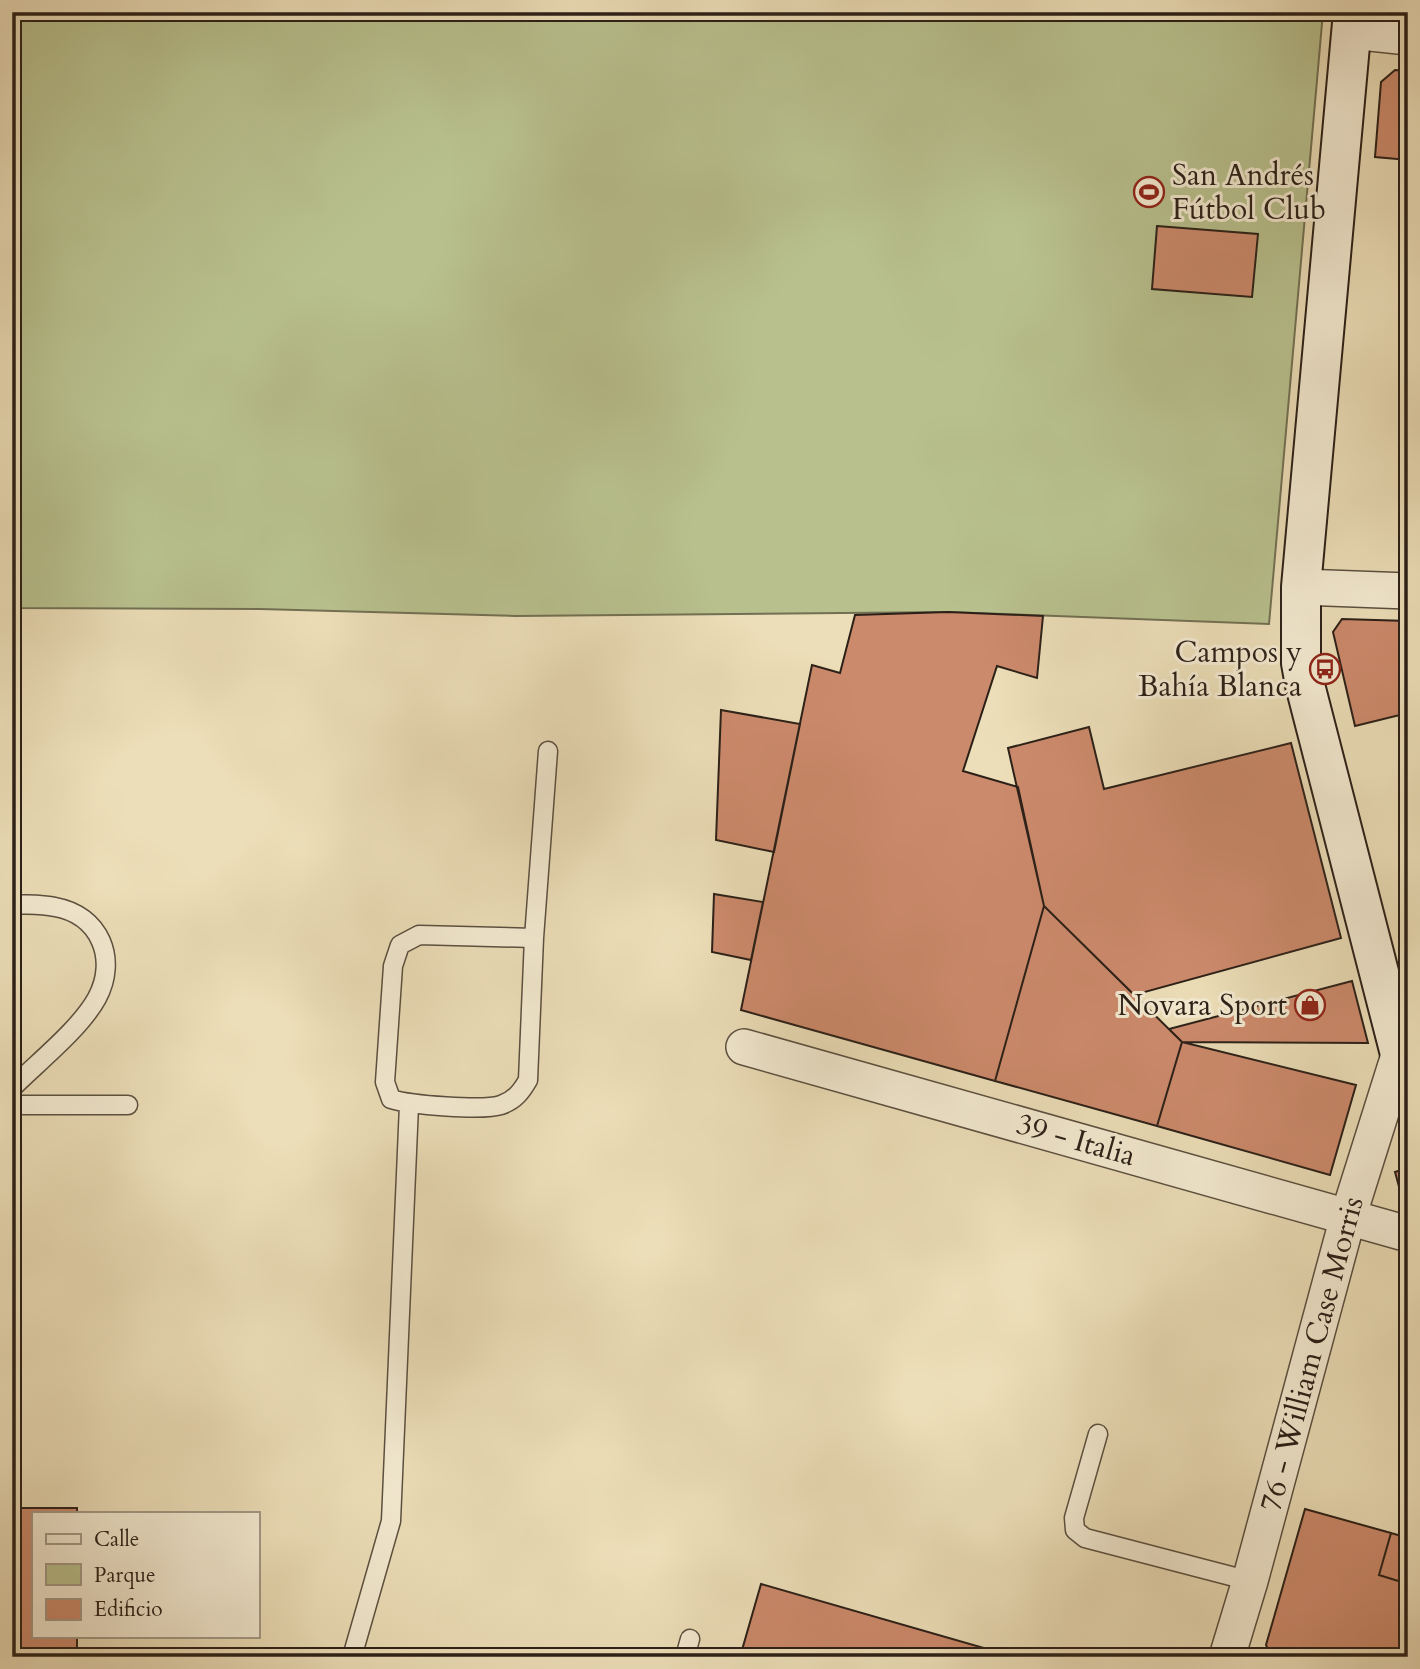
<svg xmlns="http://www.w3.org/2000/svg" width="1420" height="1669" font-family="Cardo,serif">
	<style>
		.green { fill: #b8c18e; stroke: #727053; stroke-width: 2 }
		.building { fill: #cc8a6c; stroke: #2b2018; stroke-width: 2 }
		.lines { fill: none; stroke-linecap: round; stroke-linejoin: round }
		.service-casing { stroke: #5b5040; stroke-width: 21 }
		.minor-casing { stroke: #5b5040; stroke-width: 38 }
		.secondary-casing { stroke: #2b2018; stroke-width: 42 }
		.service { stroke: #f3ead1; stroke-width: 18 }
		.minor { stroke: #f3ead1; stroke-width: 35 }
		.secondary { stroke: #f3ead1; stroke-width: 38 }
		.labels { text-anchor: middle; dominant-baseline: central; stroke-width: 6; stroke-linejoin: round; paint-order: stroke }
		.poi-label { font-size: 30px; fill: #2b2018; stroke: #f3ead1; text-anchor: end }
		.street-label { font-size: 30px; fill: #2b2018; stroke: #f3ead1 }
	</style>
	<rect width="100%" height="100%" fill="#ecdeb8"/>
	<filter id="stains"><feTurbulence type="fractalNoise" baseFrequency=".00286" numOctaves="4"/><feColorMatrix values="0 0 0 0 .2 0 0 0 0 .09 0 0 0 0 .02 0 0 0 .5 -.17"/></filter>
	<radialGradient id="worn" r=".72"><stop offset=".6" stop-color="#630" stop-opacity="0"/><stop offset="1" stop-color="#630" stop-opacity=".3"/></radialGradient>
	<!-- green -->
	<path class="green" d="M12,12H1323L1269,624L948,612L515,616L260,609L12,608Z"/>
	<!-- building -->
	<path class="building" d="M1395,70L1408,71V160L1375,157L1381,82Z
		M1157,226L1258,234L1252,297L1152,289Z
		M948,612L1043,616L1037,678L997,666L963,771L1018,787L1044,906L995,1081L741,1010L812,665L840,673L855,615Z
		M1342,619L1408,621V713L1355,726L1333,632Z
		M721,710L800,724L774,852L716,840Z
		M1089,727L1104,789L1291,743L1341,938L1134,995L1044,906L1008,748Z
		M714,894L763,902L751,960L712,952Z
		M1044,906L1182,1042L1157,1126L995,1081Z
		M1352,981L1368,1043L1182,1042L1169,1029Z
		M1182,1042L1356,1085L1330,1175L1157,1126Z
		M1408,1168V1208L1405,1209L1395,1172Z
		M12,1508H77V1513H33V1636H77V1657H12Z
		M1305,1509L1391,1533L1379,1575L1408,1584V1637L1402,1657H1272L1266,1645Z
		M1391,1533L1408,1538V1584L1379,1575Z
		M761,1584L1015,1657H740Z"/>
	<g class="lines">
		<!-- service casing -->
		<g class="service-casing">
			<path id="service" d="M12,904C26,905 42,904 55,907C100,915 118,959 97,998C80,1029 38,1062 12,1088
				M534,938L419,935L400,945L393,966L385,1082L391,1099C410,1105 483,1111 501,1105C515,1100 521,1092 528,1080L534,938L548,751
				M12,1105H128
				M1098,1434L1074,1518L1075,1530L1085,1538L1250,1581
				M352,1657L391,1521L409,1105
				M685,1657L690,1639"/>
		</g>
		<!-- minor casing -->
		<g class="minor-casing">
			<path id="minor" d="M1352,31L1408,37
				M1301,587L1408,591
				M744,1047L1408,1234
				M1227,1657L1250,1581L1348,1217L1400,1052"/>
		</g>
		<!-- secondary casing -->
		<g class="secondary-casing">
			<path id="secondary" d="M1353,12L1301,587V663L1305,685L1408,1085"/>
		</g>
		<!-- service -->
		<use href="#service" class="service"/>
		<!-- minor -->
		<use href="#minor" class="minor"/>
		<!-- secondary -->
		<use href="#secondary" class="secondary"/>
	</g>
	<!-- icons -->
	<defs>
		<g id="stadium-ring" transform="scale(1.575)"><circle r="9.5" fill="#f3ead1" stroke="#8f2418" stroke-width="1.5"/><path d="M0-5a6.5 5 0 1 0 0 10a6.5 5 0 1 0 0-10ZM-3.5-1.8h7v3.6h-7Z" fill="#8f2418"/></g>
		<g id="bus-ring" transform="scale(1.575)"><circle r="9.5" fill="#f3ead1" stroke="#8f2418" stroke-width="1.5"/><path d="M-5-6H5V4H4V6H2V4H-2V6H-4V4H-5ZM-3.5-4V0h7V-4ZM-3.5 1.2v1.5H-2V1.2ZM2 1.2v1.5H3.5V1.2Z" fill="#8f2418"/></g>
		<g id="shop-ring" transform="scale(1.575)"><circle r="9.5" fill="#f3ead1" stroke="#8f2418" stroke-width="1.5"/><path d="M-5-2.5h2.3a2.7 3.5 0 0 1 5.4 0H5L5.5 6h-11ZM-1.5-2.5h3a1.5 2.3 0 0 0-3 0Z" fill="#8f2418"/></g>
	</defs>
	<g fill-rule="evenodd">
		<use href="#stadium-ring" x="1149" y="192"/>
		<use href="#bus-ring" x="1325" y="669"/>
		<use href="#shop-ring" x="1310" y="1005"/>
	</g>
	<g class="labels">
		<!-- poi labels -->
		<g class="poi-label">
			<text x="1172" y="175" text-anchor="start">San Andrés<tspan x="1172" dy="34">Fútbol Club</tspan></text>
			<text x="1302" y="652">Campos y<tspan x="1302" dy="34">Bahía Blanca</tspan></text>
			<text x="1287" y="1005">Novara Sport</text>
		</g>
		<!-- street labels -->
		<g class="street-label">
			<text transform="translate(1076 1140) rotate(16)">39 - Italia</text>
			<text transform="translate(1312 1354) rotate(-75)">76 - William Case Morris</text>
		</g>
	</g>
	<!-- margin -->
	<rect width="1420" height="1669" fill="none" stroke="#ecdeb8" stroke-width="42"/>
	<rect x="14" y="14" width="1392" height="1641" fill="none" stroke="#2b2018" stroke-width="3.5"/>
	<rect x="21" y="21" width="1378" height="1627" fill="none" stroke="#2b2018" stroke-width="2"/>
	<!-- legend -->
	<rect x="32" y="1512" width="228" height="126" fill="#f3ead1" stroke="#a39987" stroke-width="2"/>
	<rect x="46" y="1534" width="35" height="10" fill="#f3ead1" stroke="#a39987" stroke-width="2"/>
	<text x="94" y="1546" font-size="21" fill="#2b2018">Calle</text>
	<rect x="46" y="1564" width="35" height="21" fill="#b8c18e" stroke="#a39987" stroke-width="2"/>
	<text x="94" y="1582" font-size="21" fill="#2b2018">Parque</text>
	<rect x="46" y="1599" width="35" height="21" fill="#cc8a6c" stroke="#a39987" stroke-width="2"/>
	<text x="94" y="1616" font-size="21" fill="#2b2018">Edificio</text>
	<rect width="100%" height="100%" filter="url(#stains)"/>
	<rect width="100%" height="100%" fill="url(#worn)"/>
</svg>
